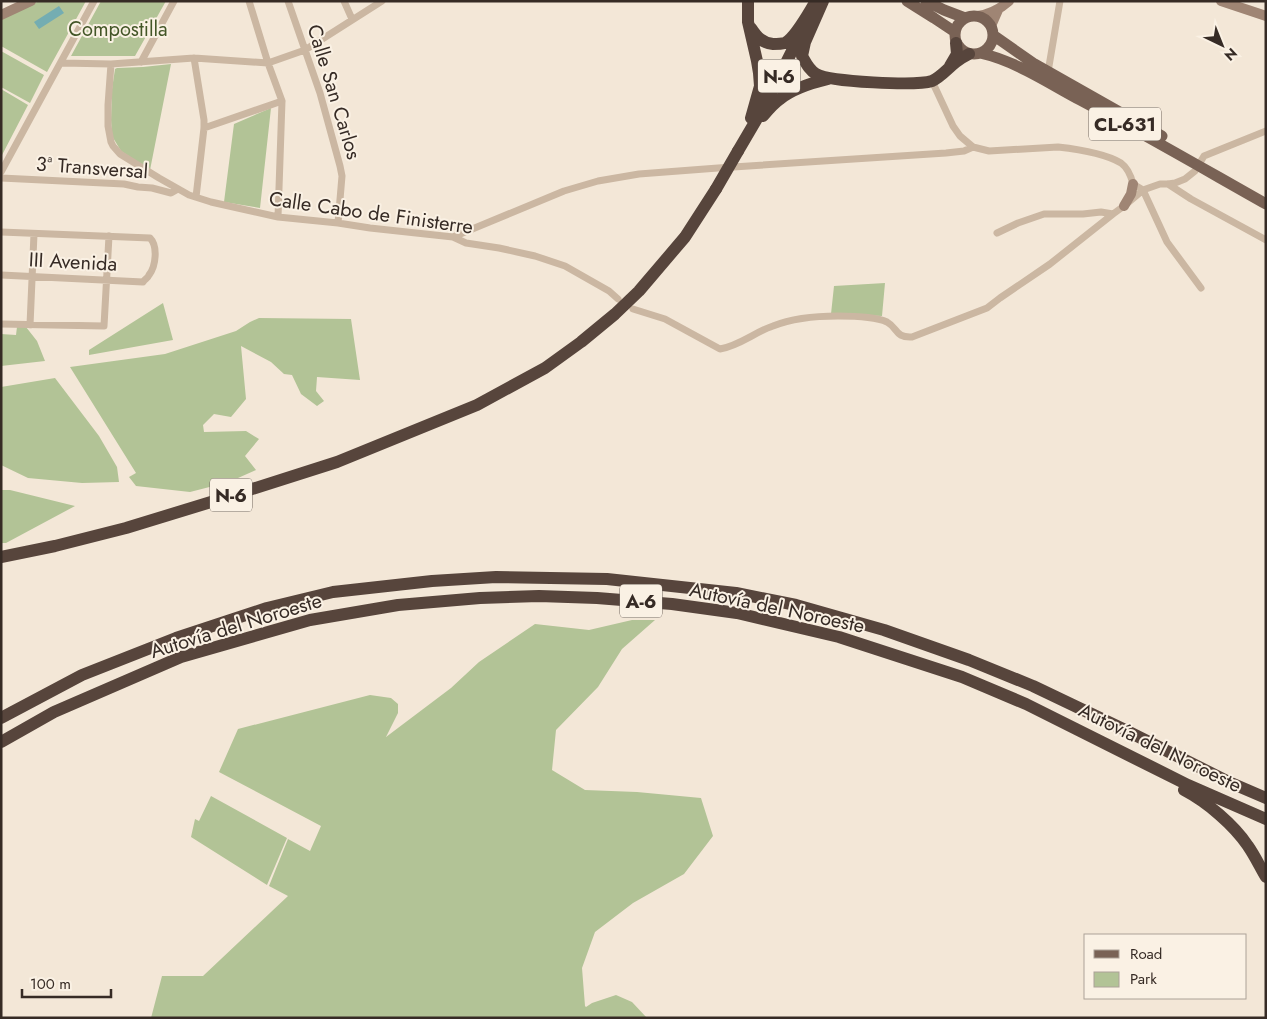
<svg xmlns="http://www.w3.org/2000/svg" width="1267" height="1019" font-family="Jost,sans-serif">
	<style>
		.green { fill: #b2c396 }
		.water { fill: #74adb2 }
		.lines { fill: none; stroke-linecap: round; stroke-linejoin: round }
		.street { stroke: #cbb7a2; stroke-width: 7 }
		.secondary { stroke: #9f8574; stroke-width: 10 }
		.primary { stroke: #796255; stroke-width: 11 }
		.highway { stroke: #57453c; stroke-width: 12 }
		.highway-bridge { stroke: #57453c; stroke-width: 12 }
		.labels { text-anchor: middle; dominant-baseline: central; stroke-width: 4; stroke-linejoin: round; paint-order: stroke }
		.shield { fill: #faf1e4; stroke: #71665e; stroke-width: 1 }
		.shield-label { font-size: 19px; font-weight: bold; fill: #362b25 }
		.park-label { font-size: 20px; fill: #435627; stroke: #faf1e4 }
		.street-label { font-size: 20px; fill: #362b25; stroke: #faf1e4 }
	</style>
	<rect width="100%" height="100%" fill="#f3e7d7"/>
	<!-- green -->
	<path class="green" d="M39,1H86L47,72L1,46V19Z
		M101,1H166L135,56H71Z
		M1,51L44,75L30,103L1,87Z
		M171,64L150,170L121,151L112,136L111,120L112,89L115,69L117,68L143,67Z
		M1,89L28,105L1,157Z
		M271,108L260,208L224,202L234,124Z
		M885,283L882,316L831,314L834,286Z
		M163,303L173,340L89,355V350Z
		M259,318L351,319L360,380L317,377L316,391L324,401L317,406L301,394L292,375L284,374L271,362L241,346L246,399L231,417L214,414L203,425L204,432L246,431L259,439L245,456L256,470L229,482L190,492L136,486L129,477L136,473L70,367L165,354L236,331L250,322Z
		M17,327H26L37,341L45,361L1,366V334L16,335Z
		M55,378L99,436L117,467L119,482L82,483L28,478L1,465V387Z
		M1,490H10L75,506L6,543H1Z
		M632,620H655L622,649L598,687L556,730L552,770L585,790L637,792L701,798L713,836L684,874L633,903L595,932L582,968L585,1006L586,1007L592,1003L616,995L632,1002L647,1018H151L162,976H203L288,896L269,886L288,839L310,851L321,826L219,772L238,729L370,695L391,698L398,704V713L386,737L451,688L479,662L535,624L589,630Z
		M211,796L287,838L267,885L191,837L195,819L199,821Z"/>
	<!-- water -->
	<path class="water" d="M59,6L64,13L39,29L34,22Z"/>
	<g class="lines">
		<!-- street -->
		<path class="street" d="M249,1L268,63L282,101L278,217
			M288,1L320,93L340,166L342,176L338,223
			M344,1L352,19
			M194,58L204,120V128L196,197
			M141,62L174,1
			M62,63L111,64L194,58L268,63L305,50L382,1
			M111,64L108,105V126L111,142L113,146L120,154L159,178L189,195L211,202L278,217L338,223L370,228L453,237L466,243L499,248L535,256L565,266L609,291L618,299
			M1048,72L1060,1
			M932,81L953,126L960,136L973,147L989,151L1058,147C1076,149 1106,154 1121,163C1128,168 1131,176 1133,184L1143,190L1167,242L1201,288
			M204,128L282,101
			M1,172L94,1
			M1,178L124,184L138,187L152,188L171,193L178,189
			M1168,184L1191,199L1266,240
			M1,232L150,238C158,246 156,266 149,275C148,278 145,279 143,282L1,275
			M997,233L1018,223L1044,214H1083L1101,212L1113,214
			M453,237L564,191L598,181L639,174L718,168L946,153L964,151L973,147
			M633,309L665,319L720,349C739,346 755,332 773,326C793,318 816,316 838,316C851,316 874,316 887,322C898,328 895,338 912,337L987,308L1000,298L1050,264L1113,214L1124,206L1143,190L1160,184H1168L1175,183L1185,179L1195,171L1204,156L1266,131
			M1,324L104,326L109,236
			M30,325L34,234"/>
		<!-- secondary -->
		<path class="secondary" d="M1221,1L1266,16
			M1,15L31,1
			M978,16C991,14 1000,9 1009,1
			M991,26L998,10
			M1124,206L1131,194L1133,184"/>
		<!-- primary -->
		<path class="primary" d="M907,1L934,18L955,32
			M926,1L944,10L965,18
			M955 35a19 19 0 1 1 38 0a19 19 0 1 1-38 0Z
			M993,35L1033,63L1162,136
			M980,53C1016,61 1048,83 1080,100C1142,133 1204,169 1266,204"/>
		<!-- highway -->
		<path class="highway" d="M748,1V22L757,61L759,73L760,86L751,118
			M823,1L805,42L802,56C806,63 809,70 816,74C830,82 916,86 932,81C941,77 948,68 956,62C960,59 965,56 969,54
			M751,28C757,37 762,43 773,44C776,44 781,44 785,43C796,37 809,12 816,1
			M950,66L957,54L956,43
			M763,116C768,110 774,103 780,99C794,88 811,83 828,79
			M738,151L765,105L804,27
			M1,557L55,546L126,528L224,498L337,462L477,405L545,368L581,342L615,314L639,291L685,237L716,189
			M1,718L82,675L176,638L267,608L333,592L432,581L496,577L607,579L736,593L796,605L884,630L969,660L1033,686L1123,729L1231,783L1266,798
			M1,742L54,712L181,657L310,620L398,605L480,598L539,596L597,598L672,604L737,613L839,637L962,677L1026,704L1188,785L1266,819
			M1184,790C1207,802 1234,825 1248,846C1255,856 1260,867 1266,877"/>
		<!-- highway-bridge -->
		<path class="highway-bridge" d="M716,189L738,151"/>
	</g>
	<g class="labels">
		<!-- shield labels -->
		<g class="shield">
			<rect x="758" y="59.5" width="42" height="33" rx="4"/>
			<rect x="1089" y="107.5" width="72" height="33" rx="4"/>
			<rect x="210" y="478.5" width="42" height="33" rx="4"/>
			<rect x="620" y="584.5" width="42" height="33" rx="4"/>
		</g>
		<g class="shield-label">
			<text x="779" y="76">N-6</text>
			<text x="1125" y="124">CL-631</text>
			<text x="231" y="495">N-6</text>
			<text x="641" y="601">A-6</text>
		</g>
		<!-- park labels -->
		<g class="park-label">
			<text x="118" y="29">Compostilla</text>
		</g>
		<!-- street labels -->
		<g class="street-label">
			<text transform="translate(334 92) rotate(73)">Calle San Carlos</text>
			<text transform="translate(92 168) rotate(4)">3ª Transversal</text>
			<text transform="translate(371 213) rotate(8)">Calle Cabo de Finisterre</text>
			<text transform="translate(73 262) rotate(3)">III Avenida</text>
			<text transform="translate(777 608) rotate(12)">Autovía del Noroeste</text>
			<text transform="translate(236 626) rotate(-17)">Autovía del Noroeste</text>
			<text transform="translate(1160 748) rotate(26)">Autovía del Noroeste</text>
		</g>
	</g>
	<!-- border -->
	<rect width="1267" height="1019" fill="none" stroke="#362b25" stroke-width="5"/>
	<!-- legend -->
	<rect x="1084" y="934" width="162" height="65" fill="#faf1e4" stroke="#aca298"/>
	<rect x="1094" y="950" width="25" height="8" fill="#796255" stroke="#aca298"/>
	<text x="1130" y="959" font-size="15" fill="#362b25">Road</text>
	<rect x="1094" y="972" width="25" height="15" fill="#b2c396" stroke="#aca298"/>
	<text x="1130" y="984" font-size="15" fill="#362b25">Park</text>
	<!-- north arrow -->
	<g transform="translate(1222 45) rotate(137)" stroke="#faf1e4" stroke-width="4" paint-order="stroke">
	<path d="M0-4L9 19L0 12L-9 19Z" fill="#362b25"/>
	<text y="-8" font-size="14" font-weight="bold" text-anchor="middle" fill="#362b25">N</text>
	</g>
	<!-- scale -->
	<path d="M22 989v8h89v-8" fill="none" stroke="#362b25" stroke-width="2.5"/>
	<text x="30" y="989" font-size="15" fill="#362b25" stroke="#faf1e4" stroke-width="4" paint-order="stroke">100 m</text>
</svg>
